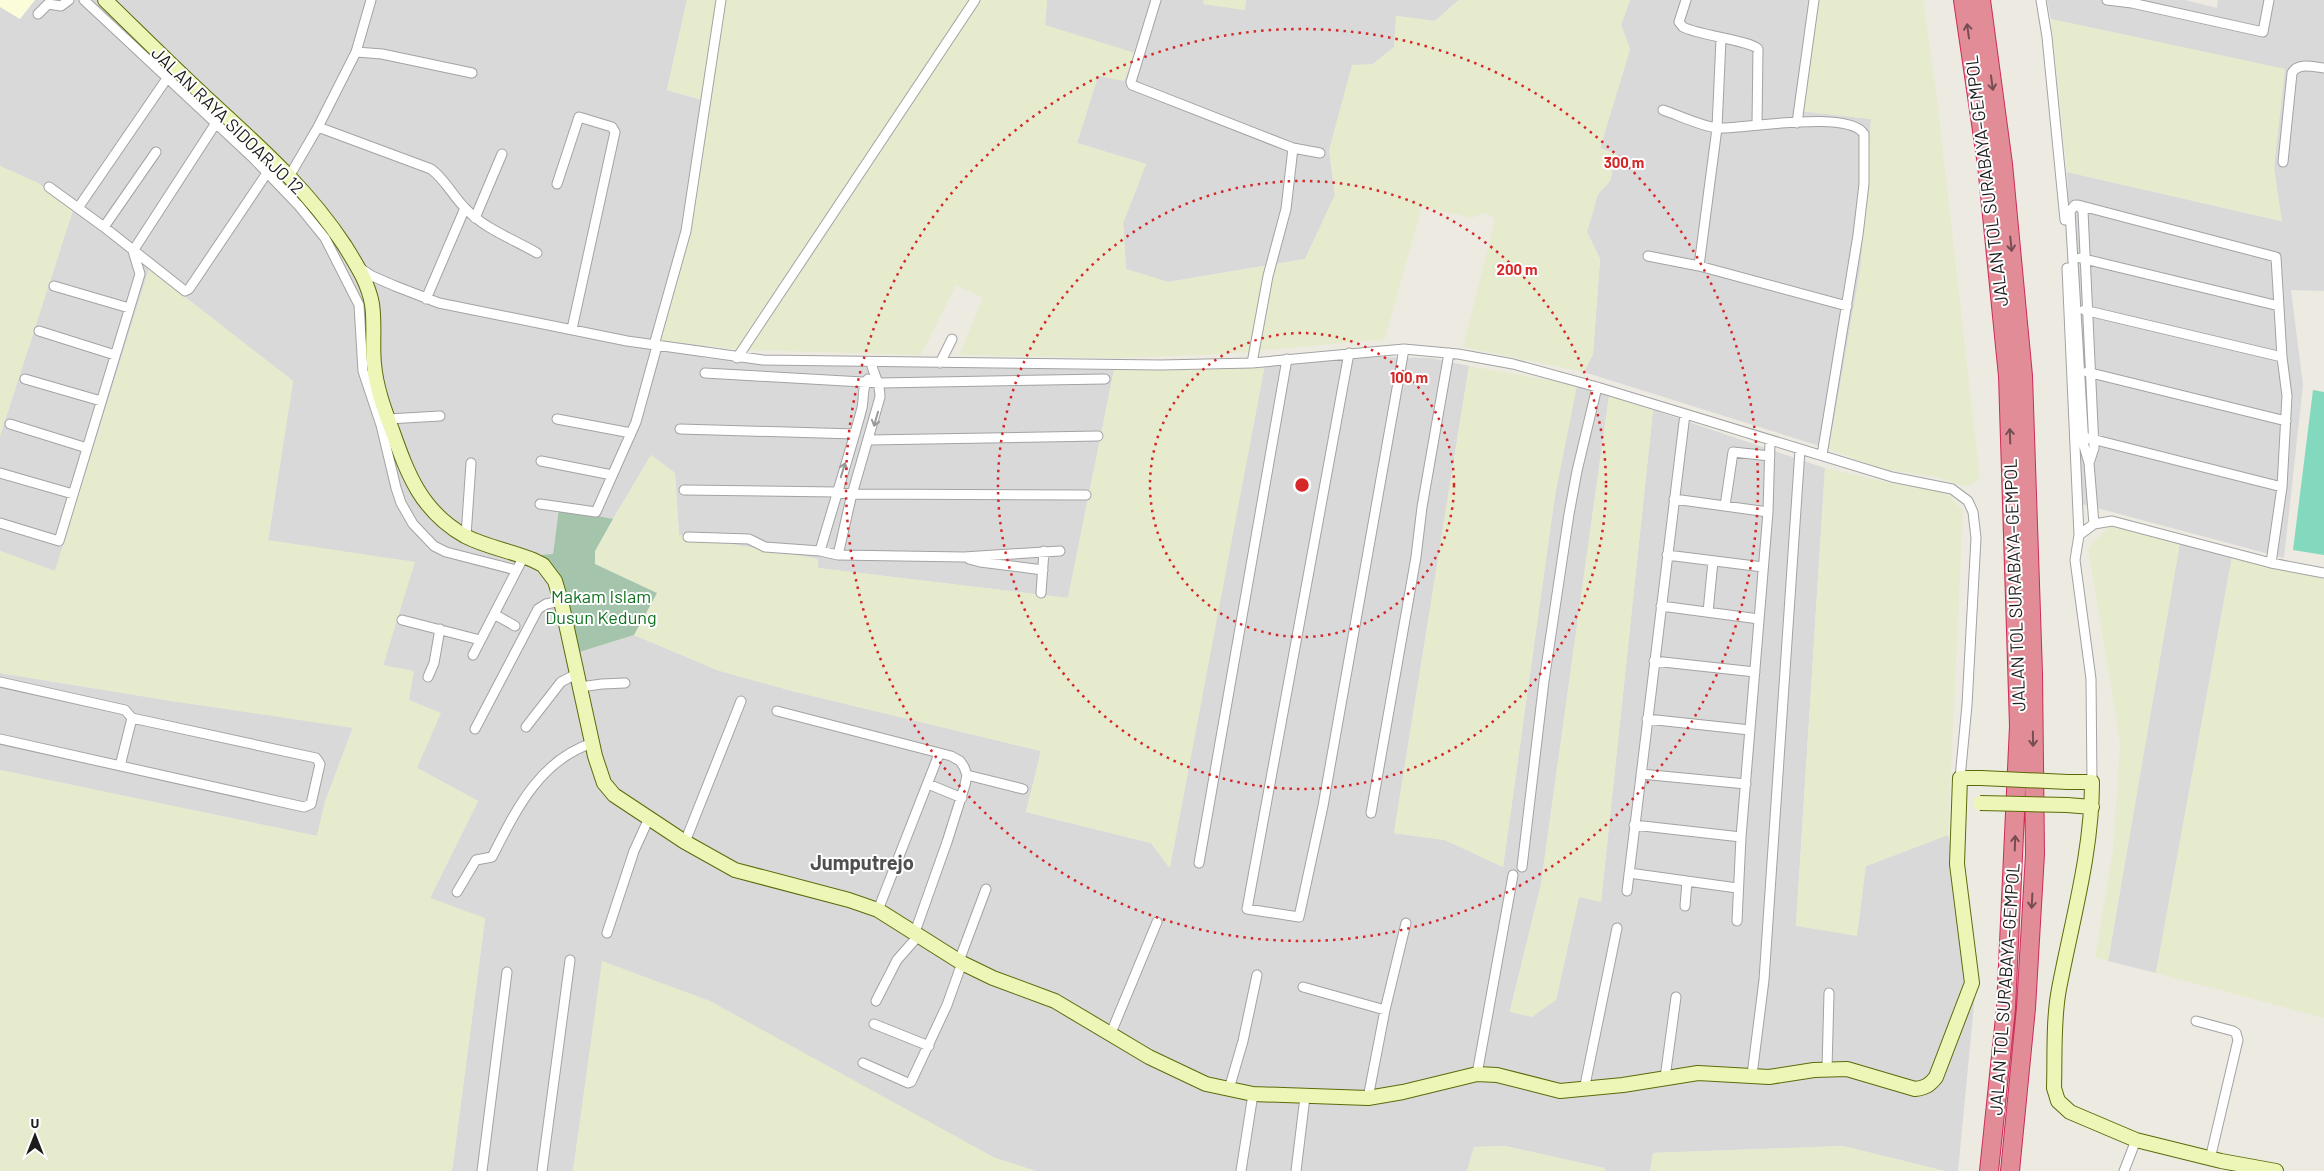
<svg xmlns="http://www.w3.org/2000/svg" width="2324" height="1171" font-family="Barlow,sans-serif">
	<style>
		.residential { fill: #dad9d9 }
		.education { fill: #fbfdda }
		.farmland { fill: #e7ebcd }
		.cemetery { fill: #a4c4ab }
		.pitch { fill: #83d9bd }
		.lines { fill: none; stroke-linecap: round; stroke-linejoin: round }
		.minor-casing { stroke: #a3a3a3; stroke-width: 11 }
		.secondary-casing { stroke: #5b6b0a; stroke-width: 16 }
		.motorway-casing { stroke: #cd2c59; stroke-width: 20 }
		.minor { stroke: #fff; stroke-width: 9 }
		.secondary { stroke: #eef6b7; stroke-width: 14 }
		.motorway { stroke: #e18c97; stroke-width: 18 }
		.secondary-bridge-casing { stroke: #5b6b0a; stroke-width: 16; stroke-linecap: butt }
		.secondary-bridge { stroke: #eef6b7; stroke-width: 14 }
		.oneway { stroke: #754e53 }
		.oneway2 { stroke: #999 }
		.ring { fill: none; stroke: #d62828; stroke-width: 2.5; stroke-dasharray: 2.5 5 }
		.labels { text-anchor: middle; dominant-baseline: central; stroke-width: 4; stroke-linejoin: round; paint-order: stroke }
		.street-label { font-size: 18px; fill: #1c1c1c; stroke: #fff }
		.park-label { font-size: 18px; fill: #10731f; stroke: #fff }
		.quarter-label { font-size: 20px; font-weight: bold; fill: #4f4f4f; stroke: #fff }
		.centre { fill: #d62828; stroke: #fff; stroke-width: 2.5 }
		.ring-label { font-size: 15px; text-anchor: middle; font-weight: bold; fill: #d62828; stroke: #fff; stroke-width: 4; stroke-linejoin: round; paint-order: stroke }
	</style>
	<rect width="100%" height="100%" fill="#edeae2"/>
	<!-- residential -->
	<path class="residential" d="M0,0H687L667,90L705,101L690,224L660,340L707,346L703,358L779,365L1114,370L1068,598L818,568V559L679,535L675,473L651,455L613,519L559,508L551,567L573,654L634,635L717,670L792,691L1041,751L1026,812L1151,843L1169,867L1265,364L1379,357L1431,358L1469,366L1394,833L1445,840L1503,867L1555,495L1577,385L1609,396L1541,884L1510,1011L1556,1000L1579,896L1601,901L1653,410L1825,468L1796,925L1866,866L1948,835L1976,984L1958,1171H1945L1843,1146L1653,1153L1650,1171H1605L1604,1168L1505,1146L1474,1147L1467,1171H1036L995,1158L603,962L573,1171H452L485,919L430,898L478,801L417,768L409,700L383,666L414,562L268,541L293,381L149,269L55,571L0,551V436L73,210L38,183L0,166Z
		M1047,0H1204L1203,3L1244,10L1246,0H1459L1435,21L1397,16L1394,47L1373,64L1329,150L1335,195L1305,259L1168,282L1126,269L1123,223L1146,164L1077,143L1098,76L1045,25Z
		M1630,0H1819L1800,111L1871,119L1861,265L1829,449L1584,372L1593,354L1600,259L1587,232L1598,194L1610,181L1616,154L1600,148L1630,49L1621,25Z
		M2047,0H2185L2217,8L2218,0H2324V291L2291,290L2303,385L2284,558L2082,504L2067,172L2281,221L2274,168L2284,69L2051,19Z
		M2180,542L2232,557L2156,973L2108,961Z
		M0,673L172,701L353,727L325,802L317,836L0,770Z"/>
	<!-- education -->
	<path class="education" d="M0,0H35L20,19L0,7Z"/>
	<!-- farmland -->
	<path class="farmland" d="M687,0H1047L1045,25L1135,53L1124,81L1098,76L1077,143L1146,164L1123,223L1126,269L1168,282L1305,259L1335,195L1329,150L1352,65L1373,64L1394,47L1396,16L1435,21L1459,0H1630L1621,25L1630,49L1600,148L1616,154L1610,181L1598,194L1587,232L1600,259L1593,354L1584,372L1463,347L1495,220L1486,212L1472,218L1422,206L1385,339L1225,354L1116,358L959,355L983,298L956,285L921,355L743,350L660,340L690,224L704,100L667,90Z
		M1204,0H1246L1245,10L1203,4Z
		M1819,0H1923L1936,90L1980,479L1965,487L1937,477L1880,469L1829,449L1861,265L1871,119L1800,111Z
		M2051,19L2285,69L2274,168L2282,221L2067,172Z
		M0,166L38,183L73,210L0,436Z
		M149,269L293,381L268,540L415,562L383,665L414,671L409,700L441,713L417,768L478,801L430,898L485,918L452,1171H0V770L317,836L325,802L353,728L172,701L0,673V551L55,571Z
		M1265,364L1170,868L1151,843L1026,812L1041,751L792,691L717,670L634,635L657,593L595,564V551L651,455L675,473L679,535L818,559V568L1068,598L1114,370Z
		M1469,366L1577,385L1555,495L1503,867L1445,840L1394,833Z
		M1609,396L1653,410L1601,902L1579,897L1556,1000L1532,1017L1510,1012L1541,884Z
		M1825,468L1890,483L1946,492L1963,511L1948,835L1866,866L1857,936L1796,926Z
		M2109,526L2180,542L2108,961L2095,957L2113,850L2120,743L2088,548Z
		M2232,557L2324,579V1018L2156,973Z
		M602,961L710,1001L995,1158L1036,1171H573Z
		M1505,1146L1604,1168L1605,1171H1467L1474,1147Z
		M1843,1146L1945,1171H1650L1653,1153Z"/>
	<!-- cemetery -->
	<path class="cemetery" d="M559,508L613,519L595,551V564L657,593L634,635L573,654L551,567L540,555L553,554Z"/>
	<!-- pitch -->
	<path class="pitch" d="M2313,390L2324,392V555L2293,550Z"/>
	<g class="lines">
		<!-- minor casing -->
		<g class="minor-casing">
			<path id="minor" d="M84,0L253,158L299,206L325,238L359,305L363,371L381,425L396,488L401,503L413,524L434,546L446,552L516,570
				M1156,0L1131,82L1132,85L1293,148L1320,153
				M1686,0L1679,22L1683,27C1698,35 1751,41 1758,49L1757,124
				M2041,0L2047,37L2065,220
				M2107,0L2132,3V0
				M2132,3L2263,32L2269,0
				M38,14L48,4L61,6L69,0
				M356,52L382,54L472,73
				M1663,110C1678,115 1703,127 1718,128C1746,129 1849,109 1864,134V184L1858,235L1822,455
				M1797,123L1814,0
				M318,127L431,169C446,180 453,197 467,210C485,229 515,240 537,253
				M2283,162L2292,73C2298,62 2313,67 2324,68
				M290,175L318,127L356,52L371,0
				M557,184L579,117L612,127L615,132L572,329
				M49,187L104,227L185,291L189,289L271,167
				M2078,205L2276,257L2282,357L2287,396L2282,487L2271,563
				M78,208L170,74
				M475,218L502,154
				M104,227L156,152
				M1648,256L1699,266L1847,306
				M2080,258L2279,306
				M1699,266L1717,128L1721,39
				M360,268L372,276L395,286L439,303L627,341L763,360L1161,365L1252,363L1404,349L1458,354L1513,364L1597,387L1892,477L1952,489L1968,501L1973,512L1976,538L1967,705L1960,778
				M2067,268L2079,535
				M54,286L129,308
				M426,299L465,208
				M2084,310L2282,357
				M39,331L115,355
				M654,345L686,231L721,0
				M1349,353L1247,909L1299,917L1323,806L1404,349
				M737,358L975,0
				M940,363L952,339
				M1252,363L1268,276L1286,209L1293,148
				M2087,372L2286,421
				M705,373L880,383L1105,379
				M25,379L101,401
				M388,419L440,416
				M557,419L631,433
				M10,424L87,448
				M680,429L855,434
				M2088,438L2282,487
				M869,440L1098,436
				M541,461L612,475
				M2089,463L2094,448L2083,211L2080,207L2075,205L2070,211L2084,446L2089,463L2094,524
				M0,473L73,494
				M684,490L837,492L853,494L1086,495
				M1674,499L1768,512
				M540,504L596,512L636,422L657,346
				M1725,506L1733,452L1770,456
				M0,523L59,541L140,274L133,251L216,123
				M466,536L471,463
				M688,537L749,539L765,547L820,551L838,555L964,557L1060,551
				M820,551C834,503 849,456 862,408C864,399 862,386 868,379
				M838,555L851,498L880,397C880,381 874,377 871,362
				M1667,555L1763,567
				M969,559L980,562L1043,570
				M1041,593L1044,551
				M1661,606L1759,619
				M1708,612L1713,561
				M494,614L515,626
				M402,620L480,640
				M473,655L524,556
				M1654,661L1755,672
				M428,677L434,663L440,629
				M0,682L125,710L132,718L120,766
				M580,687L602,684L625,683
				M777,711L951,756L960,761L964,767L967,775L965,785L947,842L915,932
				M1647,719L1750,730
				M526,727L561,682L576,674
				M475,729L538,609L546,604L561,601
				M0,739L304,807L311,804L320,764L316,758L132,718
				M1641,774L1746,784
				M967,775L1023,789
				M2092,782L2091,679L2075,560L2079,535L2094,524L2112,521L2271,563L2324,573
				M928,784L962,798
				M1371,813L1416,557L1422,507L1449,353
				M1634,825L1741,837
				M685,842L741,701
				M1199,863L1287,359
				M1522,867L1544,681L1569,514L1577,471L1597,387
				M1629,873L1737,888
				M1627,891L1685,414
				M457,892L476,860L492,857C516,810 539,761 592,743
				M1685,906L1687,881
				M878,910L939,754
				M1737,921L1741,837L1768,512L1770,441
				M607,933L634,851L649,818
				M959,961L986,889
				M1303,987L1385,1010
				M876,1001L897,960L919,935
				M2196,1021L2233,1031L2236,1033L2238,1040L2210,1159
				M874,1024L929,1046
				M1111,1033L1157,922
				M863,1063L908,1083L911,1082L947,1005L962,963
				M1827,1069L1829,993
				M1477,1074L1513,875
				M1752,1075L1764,980L1800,450
				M1665,1078L1676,997
				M1229,1089L1243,1041L1257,975
				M1584,1090L1617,928
				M1368,1098L1385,1010L1406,923
				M482,1171L507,972
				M542,1171L570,960
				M1241,1171L1253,1094
				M1296,1171L1305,1097
				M2124,1171L2136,1140"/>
		</g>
		<!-- secondary casing -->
		<g class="secondary-casing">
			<path id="secondary" d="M105,0C141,35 177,71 214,105C262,149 309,191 345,246C356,264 368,282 372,304C375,324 372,344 374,364C376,387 384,409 392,430C408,475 421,511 465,536C486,547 511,551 533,560L543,565L555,581L561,601L595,756L604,783L614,795L685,842L735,870L849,900L878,910L962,963L993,978L1055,1001L1149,1057L1206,1084L1253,1094L1368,1098L1403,1092L1477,1074L1497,1075L1560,1091L1623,1085L1698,1073L1769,1077L1814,1070L1847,1069L1915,1089C1925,1088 1930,1085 1936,1077L1972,983L1957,864L1960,778H1981
				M2068,782H2092C2092,853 2072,920 2059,989C2053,1020 2055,1057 2054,1088L2058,1101L2070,1112L2136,1140L2221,1161L2276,1171
				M2067,805L2092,807"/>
		</g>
		<!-- motorway casing -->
		<g class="motorway-casing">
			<path id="motorway" d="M1963,0L1987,165L2008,376L2019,726L2006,1008L1989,1171
				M1981,0L2003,164L2023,376L2033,673L2035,854L2026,1008L2010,1171"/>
		</g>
		<!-- minor -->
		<use href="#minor" class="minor"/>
		<!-- secondary -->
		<use href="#secondary" class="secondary"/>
		<!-- motorway -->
		<use href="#motorway" class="motorway"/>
		<!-- secondary-bridge casing -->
		<g class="secondary-bridge-casing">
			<path id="secondary-bridge" d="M1981,778L2068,782
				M1980,803L2067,805"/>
		</g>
		<!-- secondary-bridge -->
		<use href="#secondary-bridge" class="secondary-bridge"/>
	</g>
	<!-- one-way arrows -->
	<defs><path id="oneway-shaft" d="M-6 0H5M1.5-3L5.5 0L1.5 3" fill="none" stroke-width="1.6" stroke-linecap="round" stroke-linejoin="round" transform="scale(1.25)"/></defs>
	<g class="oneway">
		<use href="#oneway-shaft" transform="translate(1968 31) rotate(-98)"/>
		<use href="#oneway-shaft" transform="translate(1992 83) rotate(82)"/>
		<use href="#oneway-shaft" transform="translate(2011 244) rotate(84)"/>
		<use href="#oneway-shaft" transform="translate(2010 436) rotate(-92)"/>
		<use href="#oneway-shaft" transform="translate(2033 739) rotate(89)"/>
		<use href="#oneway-shaft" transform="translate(2015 843) rotate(-88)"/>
		<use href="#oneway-shaft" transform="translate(2032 901) rotate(93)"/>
	</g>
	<g class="oneway2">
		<use href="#oneway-shaft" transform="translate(876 419) rotate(106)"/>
		<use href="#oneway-shaft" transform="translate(843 470) rotate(-73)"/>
	</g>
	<!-- distance rings -->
	<g class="ring">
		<circle cx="1302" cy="485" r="152"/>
		<circle cx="1302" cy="485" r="304"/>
		<circle cx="1302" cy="485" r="456"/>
	</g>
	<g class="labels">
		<!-- street labels -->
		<g class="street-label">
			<text transform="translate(228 120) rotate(44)">JALAN RAYA SIDOARJO 12</text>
			<text transform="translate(1986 181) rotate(-97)">JALAN TOL SURABAYA–GEMPOL</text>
			<text transform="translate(2014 585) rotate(-92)">JALAN TOL SURABAYA–GEMPOL</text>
			<text transform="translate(2004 989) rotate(-86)">JALAN TOL SURABAYA–GEMPOL</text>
		</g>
		<!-- park labels -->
		<g class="park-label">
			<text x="601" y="596">Makam Islam<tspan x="601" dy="21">Dusun Kedung</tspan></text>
		</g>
		<!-- quarter labels -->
		<g class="quarter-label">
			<text x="862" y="862">Jumputrejo</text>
		</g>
	</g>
	<circle cx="1302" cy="485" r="8" class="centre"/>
	<g class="ring-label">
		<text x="1624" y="168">300 m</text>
		<text x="1517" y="275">200 m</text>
		<text x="1409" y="383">100 m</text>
	</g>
	<!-- north arrow -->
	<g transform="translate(35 1136)" stroke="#ffffff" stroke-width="4" paint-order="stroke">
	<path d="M0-4L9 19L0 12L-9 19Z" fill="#1c1c1c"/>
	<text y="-8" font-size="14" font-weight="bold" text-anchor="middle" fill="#1c1c1c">U</text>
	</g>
</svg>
